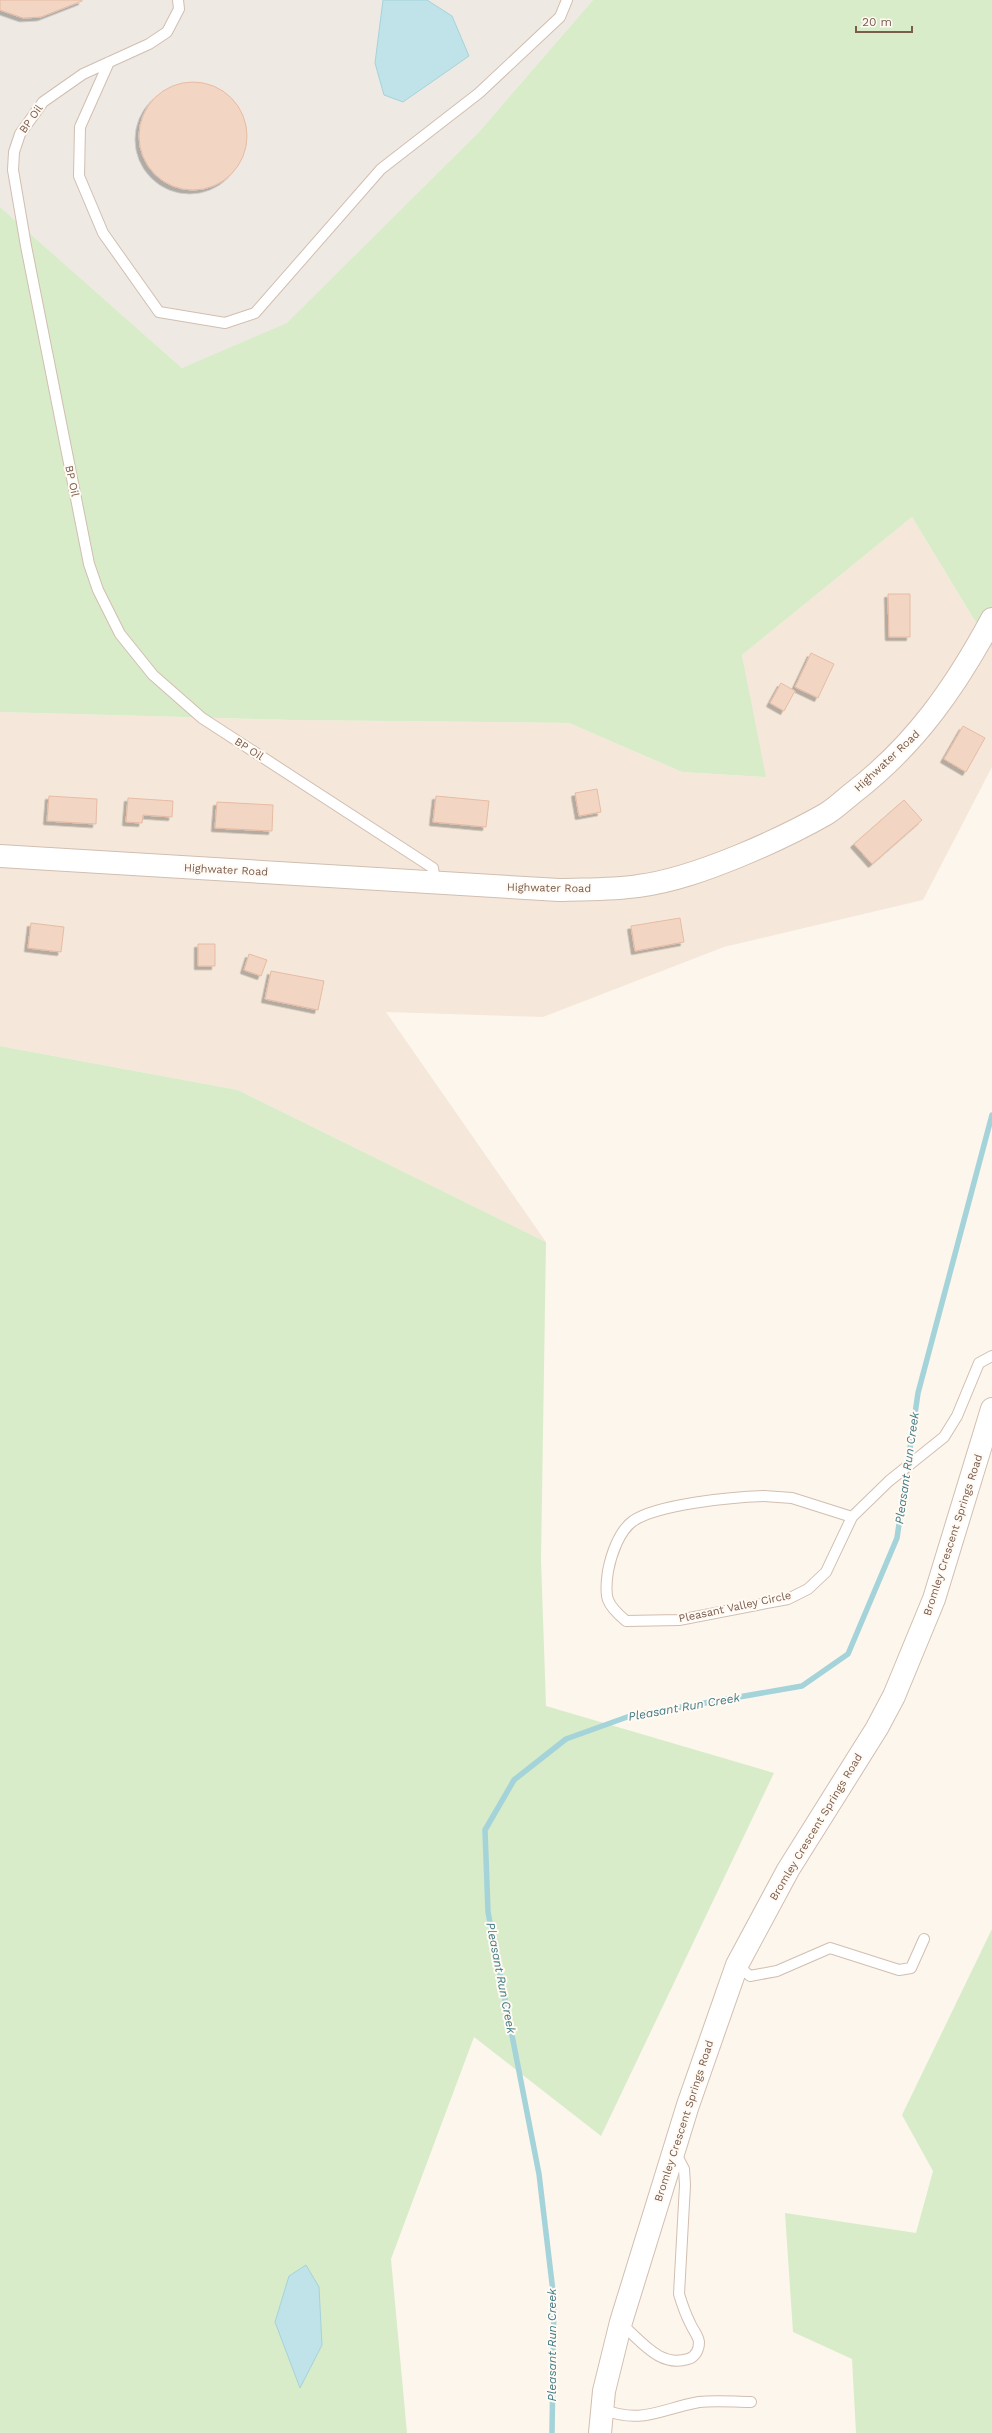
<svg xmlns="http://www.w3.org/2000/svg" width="992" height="2433" font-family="'Work Sans',sans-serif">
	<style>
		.residential { fill: #f5e8da }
		.industrial { fill: #efe9e4 }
		.green { fill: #d8ecc9 }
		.water { fill: #bfe3e8; stroke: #a5d3da }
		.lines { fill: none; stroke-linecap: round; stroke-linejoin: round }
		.stream { stroke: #a5d3da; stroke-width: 5.5 }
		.building { fill: #f3d5c3; stroke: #e6bba3; filter: url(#shadow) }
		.service-casing { stroke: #d1beb0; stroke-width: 12 }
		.tertiary-casing { stroke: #d1beb0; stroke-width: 24 }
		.service { stroke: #fff; stroke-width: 10 }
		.tertiary { stroke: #fff; stroke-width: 22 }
		.labels { text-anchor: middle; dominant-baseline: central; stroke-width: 4; stroke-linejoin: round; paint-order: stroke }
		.street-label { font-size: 11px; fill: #7a5c4d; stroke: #fffaf3 }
		.water-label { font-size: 12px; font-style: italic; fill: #437c86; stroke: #fffaf3 }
	</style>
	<defs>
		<filter id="shadow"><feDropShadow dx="-3.5" dy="3.5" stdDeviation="0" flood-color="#0004"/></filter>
	</defs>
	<rect width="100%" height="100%" fill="#fdf6ec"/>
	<!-- residential -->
	<path class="residential" d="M912,517L992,649V767L923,900L724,947L543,1017L386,1012L546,1242L238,1090L0,1046V712L292,720L569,723L682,772L765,777L742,655Z"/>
	<!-- industrial -->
	<path class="industrial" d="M0,0H593L478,133L287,324L182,368L0,207Z"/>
	<!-- green -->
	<path class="green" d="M593,0H992V649L912,517L742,655L766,777L682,772L569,723L292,720L0,712V207L182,368L287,323L478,133Z
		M0,1046L238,1090L546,1242L541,1560L546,1706L774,1773L601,2136L474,2037L391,2259L407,2433H0Z
		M992,1929V2433H856L852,2359L793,2332L785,2213L916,2233L933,2171L902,2115Z"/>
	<!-- water -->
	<path class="water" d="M383,0H427L452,16L469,56L403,102L384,95L375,63Z
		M306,2265L319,2287L322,2345L300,2388L275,2322L289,2276Z"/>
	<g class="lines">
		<!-- stream -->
		<path class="stream" d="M552,2433L554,2300L539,2174L488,1912L485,1830L514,1780L566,1739L630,1716L802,1686L848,1654L897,1538L918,1393L992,1115"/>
	</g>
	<!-- building -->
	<path class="building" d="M0,0H82V1L41,17L23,18L0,10Z
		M139 136a54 54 0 1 1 108 0a54 54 0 1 1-108 0Z
		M888,594H910V637H889Z
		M811,653L834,664L818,698L795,687Z
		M781,683L795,691L784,711L770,703Z
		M963,726L985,738L966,772L944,759Z
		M597,789L601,812L579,816L575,793Z
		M49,796L97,799L96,824L47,821Z
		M436,796L489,801L486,827L433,822Z
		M128,798L173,801L172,817L143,815L142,823L126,822Z
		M904,800L922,820L872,864L854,844Z
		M217,802L273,805L272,831L215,828Z
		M680,918L684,942L635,951L631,926Z
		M31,923L64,927L61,952L28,948Z
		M198,944H215V966H198Z
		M249,954L267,960L261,976L244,970Z
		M271,971L324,981L318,1010L265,999Z"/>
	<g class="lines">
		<!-- service casing -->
		<g class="service-casing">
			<path id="service" d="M178,0L179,9L167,32L149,44L83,74L43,102L20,134L14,152L13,170L26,246L89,564L98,590L120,634L153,675L202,718L433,868L435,883
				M109,62L80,127L79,176L103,233L159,312L225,323L255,313L381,169L479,93L560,17L567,0
				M764,1496L792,1498L852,1517L826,1572L808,1589L788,1599L679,1620L626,1621C606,1604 604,1598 608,1571C611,1555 619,1531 633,1521C658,1504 733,1497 764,1496Z
				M852,1517L889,1481L944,1437L957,1416L979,1363L992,1356
				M737,1965L750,1976L777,1971L830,1948L899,1970L911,1968L924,1939
				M621,2324C641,2340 659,2368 688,2359C695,2357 699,2350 699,2342C698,2335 693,2330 690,2323C685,2313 682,2304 679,2294L685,2185L684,2169L675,2152
				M602,2409C642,2425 660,2409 699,2402C716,2400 735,2402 751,2402"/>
		</g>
		<!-- tertiary casing -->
		<g class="tertiary-casing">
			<path id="tertiary" d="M0,856L559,890C585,889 612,890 638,886C672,882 707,869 739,856C768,844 798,830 826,814C836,808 845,799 854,792C916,744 956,686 992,619
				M600,2433L604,2391L621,2322L688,2105L737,1965L788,1870L877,1728L894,1696L934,1599L992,1409"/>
		</g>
		<!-- service -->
		<use href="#service" class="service"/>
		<!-- tertiary -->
		<use href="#tertiary" class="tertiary"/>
	</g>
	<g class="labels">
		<!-- street labels -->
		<g class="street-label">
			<text transform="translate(31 119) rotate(-55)">BP Oil</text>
			<text transform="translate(72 481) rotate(78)">BP Oil</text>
			<text transform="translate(249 749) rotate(33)">BP Oil</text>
			<text transform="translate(887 761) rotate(-43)">Highwater Road</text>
			<text transform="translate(226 870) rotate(3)">Highwater Road</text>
			<text transform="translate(549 888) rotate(1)">Highwater Road</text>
			<text transform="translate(953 1535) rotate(-72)">Bromley Crescent Springs Road</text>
			<text transform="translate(735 1607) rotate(-12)">Pleasant Valley Circle</text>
			<text transform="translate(816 1827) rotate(-59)">Bromley Crescent Springs Road</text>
			<text transform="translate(684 2121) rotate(-72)">Bromley Crescent Springs Road</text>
		</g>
		<!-- water labels -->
		<g class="water-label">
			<text transform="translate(907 1468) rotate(-82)">Pleasant Run Creek</text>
			<text transform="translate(684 1707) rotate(-10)">Pleasant Run Creek</text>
			<text transform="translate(501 1978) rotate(79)">Pleasant Run Creek</text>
			<text transform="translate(552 2345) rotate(-90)">Pleasant Run Creek</text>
		</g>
	</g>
	<!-- scale -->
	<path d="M856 26v6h56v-6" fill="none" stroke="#7a5c4d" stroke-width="2"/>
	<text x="862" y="26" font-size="12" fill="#7a5c4d" stroke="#fffaf3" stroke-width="3" paint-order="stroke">20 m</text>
</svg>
